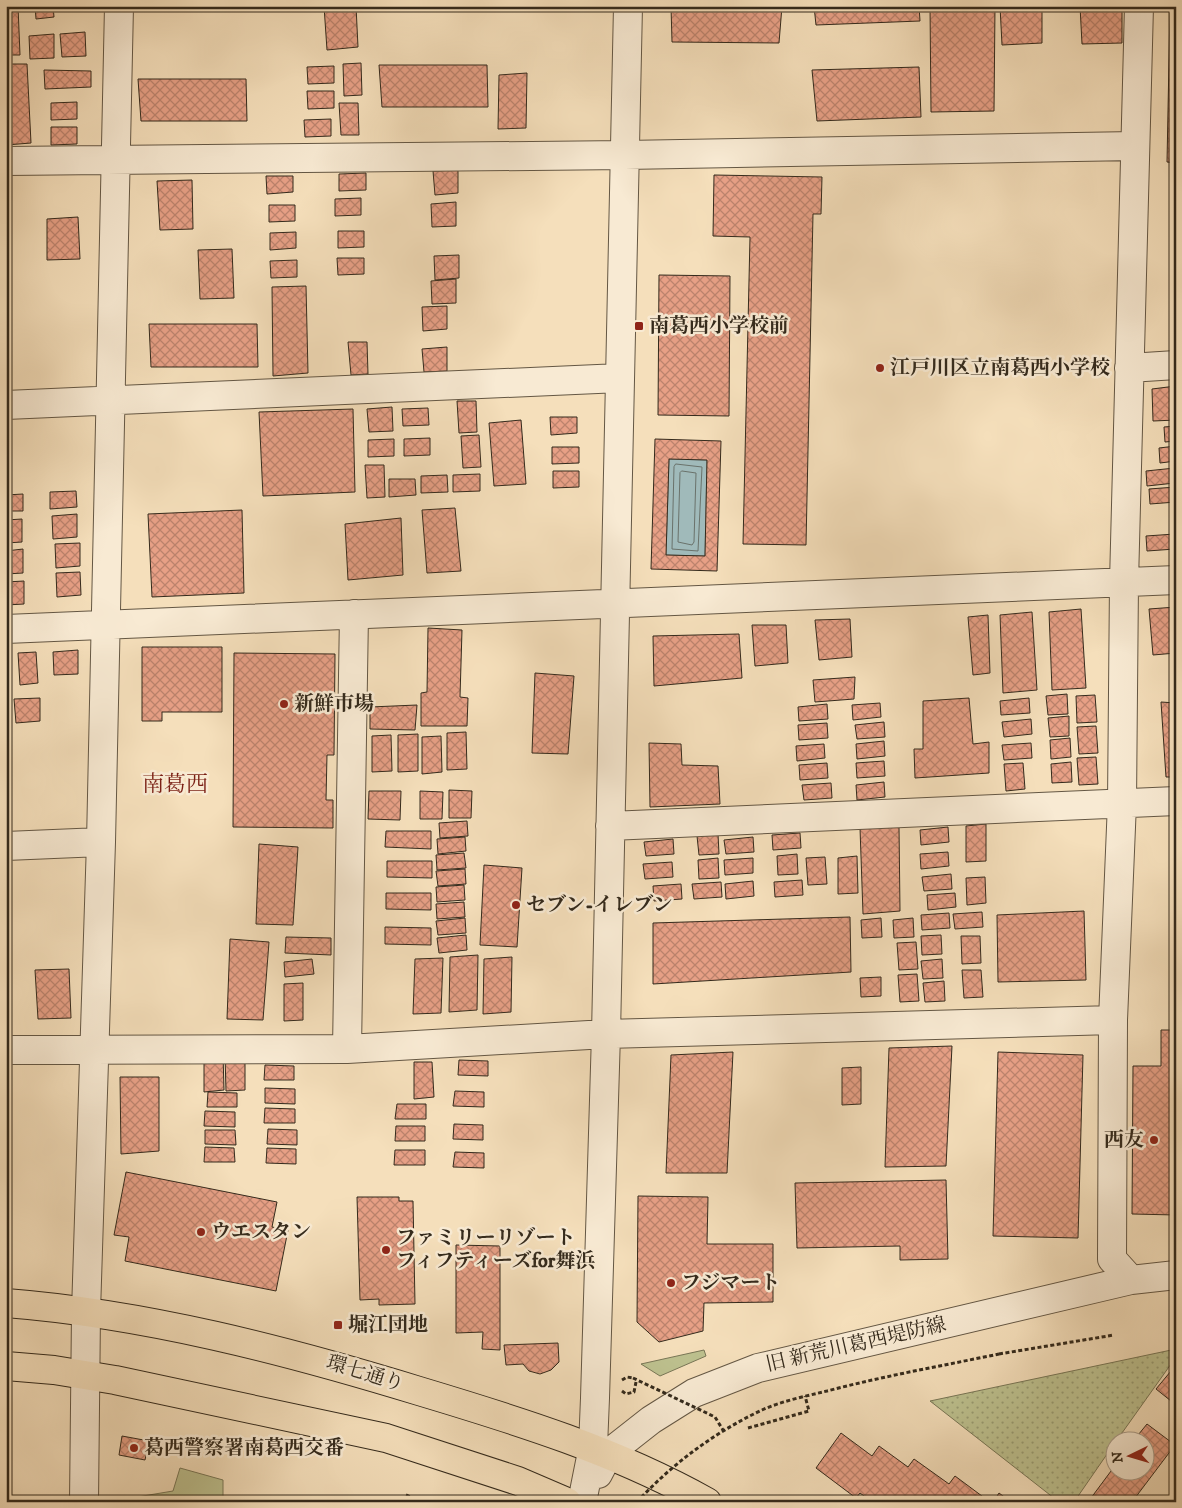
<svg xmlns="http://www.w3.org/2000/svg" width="1182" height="1508" font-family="'IM FELL DW Pica','Noto Serif JP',serif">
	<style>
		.grass { fill: #bdc18f; stroke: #787656 }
		.park { fill: url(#park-dots); stroke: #787656 }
		.water { fill: #a0baba; stroke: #75807b }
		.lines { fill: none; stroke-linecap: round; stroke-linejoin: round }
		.shore { stroke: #6a726b; stroke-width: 1 }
		.building { fill: url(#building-cross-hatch); stroke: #342a1c; fill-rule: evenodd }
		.minor-casing { stroke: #645744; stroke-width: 30 }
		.major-casing { stroke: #342a1c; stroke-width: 30 }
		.path { stroke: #342a1c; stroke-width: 3; stroke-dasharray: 4 2.5; stroke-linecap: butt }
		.minor { stroke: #f8ead3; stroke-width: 28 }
		.major { stroke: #f5dfbb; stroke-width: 28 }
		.path-bridge { stroke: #342a1c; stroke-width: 3; stroke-dasharray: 4 2.5; stroke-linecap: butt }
		.poi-dot { fill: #8f2418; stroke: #f8ead3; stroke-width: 2 }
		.labels { text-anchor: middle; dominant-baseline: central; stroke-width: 5; stroke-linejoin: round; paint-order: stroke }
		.poi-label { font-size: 20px; font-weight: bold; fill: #342a1c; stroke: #f8ead3; text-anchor: start }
		.street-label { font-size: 20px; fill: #342a1c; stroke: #f8ead3 }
		.quarter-label { font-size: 22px; fill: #7a1f14; stroke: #f8ead3 }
	</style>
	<defs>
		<pattern id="park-dots" width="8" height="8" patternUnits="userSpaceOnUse" patternTransform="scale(1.25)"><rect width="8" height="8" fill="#bdc18f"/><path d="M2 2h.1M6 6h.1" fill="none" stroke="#9a9d74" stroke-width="1.8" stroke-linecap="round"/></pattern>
		<pattern id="building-cross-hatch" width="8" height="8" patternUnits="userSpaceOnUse" patternTransform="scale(1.25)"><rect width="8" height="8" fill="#e7a086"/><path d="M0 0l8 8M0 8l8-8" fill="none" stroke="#bc836d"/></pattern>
	</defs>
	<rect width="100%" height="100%" fill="#f5dfbb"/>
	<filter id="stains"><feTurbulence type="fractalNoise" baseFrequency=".004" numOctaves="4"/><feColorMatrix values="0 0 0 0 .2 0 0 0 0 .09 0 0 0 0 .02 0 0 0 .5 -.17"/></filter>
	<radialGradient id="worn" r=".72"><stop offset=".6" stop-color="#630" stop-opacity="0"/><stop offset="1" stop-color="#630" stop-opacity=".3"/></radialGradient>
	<!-- grass -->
	<path class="grass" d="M704,1350L706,1356L660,1376L641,1364Z
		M180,1468L223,1480V1502H130L131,1498L173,1491Z"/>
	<!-- park -->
	<path class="park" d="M1176,1349V1357L1117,1440H1114V1444L1074,1502H1059L930,1401Z"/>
	<!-- water -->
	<path class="water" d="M669,459L707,460L705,556L666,555Z"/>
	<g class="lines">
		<!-- shore -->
		<path class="shore" d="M676,464L702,467L698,551L672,549L674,467Z
			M682,471L696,473L694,542L692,545L678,542L680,473Z"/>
	</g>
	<!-- building -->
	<path class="building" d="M6,6H18L20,55H6Z
		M35,6H53L54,17L36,19Z
		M324,6H356L358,47L327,50Z
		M671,6H782L779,43L672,42Z
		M814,6H919L920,21L816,25Z
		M930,6H995L994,111L931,112Z
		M1000,6H1042V43L1002,45Z
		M1080,6H1122V43L1082,44Z
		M1170,8H1176V163L1167,162Z
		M85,32L86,56L62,57L60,34Z
		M54,34V58L30,59L29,36Z
		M361,63L362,95L344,96L343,64Z
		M6,64H27L31,143L6,145Z
		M379,65H487L488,107H382Z
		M334,66V83L308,84L307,67Z
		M919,67L921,117L817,121L812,70Z
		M44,70L91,71V87L45,89Z
		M527,73L526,128L498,129L499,75Z
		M138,79H246L247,121H141Z
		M307,91H334V108L308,109Z
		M77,102V119L51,120V103Z
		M339,103H358L359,135H341Z
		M331,119V136L305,137L304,120Z
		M51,127H77V144L51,145Z
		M458,170V193L435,195L433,171Z
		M366,173V190L339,191V174Z
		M714,175L822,177L821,214H813L806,545L743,544L750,237L713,236Z
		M266,176H293V192L267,194Z
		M192,180L193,229L160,230L157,181Z
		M361,198V215L335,216V199Z
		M456,202V226L432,227L431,204Z
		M269,205H295V221L269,222Z
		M78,217L80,259L47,260V219Z
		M338,231H364V247L338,248Z
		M296,232V248L270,250V233Z
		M232,249L234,298L200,299L198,250Z
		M459,255V278L435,280L434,256Z
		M337,258H364V274L338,275Z
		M297,260V277L271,278L270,261Z
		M659,275L730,276L729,416L658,415Z
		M456,279V303L432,304L431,281Z
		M306,286L308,373L273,376L272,287Z
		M447,306V329L423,331L422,307Z
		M149,324H257L258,367H151Z
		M348,342H367L368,374L351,375Z
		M447,347V371L424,372L422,349Z
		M1176,386V420L1153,421L1152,389Z
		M457,401H476L477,432L459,433Z
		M392,407L393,431L369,432L367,409Z
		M428,408L429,425L403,426L402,409Z
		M353,409L355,492L263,496L259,412Z
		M550,417H577V433L551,435Z
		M521,420L526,484L494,486L489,423Z
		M1176,426V441L1165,442L1164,427Z
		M479,435L481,467L463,468L461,436Z
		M430,438V455L404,456V439Z
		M394,439V456L368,457V440Z
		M655,439L721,441L717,571L651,569ZM669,459L707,460L705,556L666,555Z
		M1176,446V461L1160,463L1159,448Z
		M552,447H579V463L552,464Z
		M365,465H384L385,497L367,498Z
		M1175,468V483L1147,486L1146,471Z
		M553,471H579V487L553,488Z
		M480,474V491L453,492V475Z
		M447,475L448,492L421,493V476Z
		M389,479H415L416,495L389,497Z
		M1176,487V502L1150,504L1149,489Z
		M76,491L77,507L50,509V492Z
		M23,494V511H6V495Z
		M455,508L461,571L427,573L422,510Z
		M242,510L244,593L152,597L148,514Z
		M77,514V537L53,539L52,516Z
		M401,518L403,575L348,580L345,524Z
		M22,519V542L6,543V520Z
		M1175,534V549L1147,551L1146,536Z
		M80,543V566L56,568L55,544Z
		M23,549V573L6,574V551Z
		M80,572L81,595L57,597L56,573Z
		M24,581V604L6,605V582Z
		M1176,607V653L1153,655L1149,609Z
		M1081,609L1086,688L1052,690L1049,612Z
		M1032,612L1037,690L1003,693L1000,615Z
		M988,615L990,673L973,675L968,617Z
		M850,619L852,657L819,660L815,620Z
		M752,625H786L788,663L755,666Z
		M428,628L462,630L460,697L468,698L467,726H421V693L427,692Z
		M739,634L742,678L654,686L653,636Z
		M142,647H222V712H162V721H142Z
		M78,650V674L54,675L53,652Z
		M36,652L38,683L20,685L18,653Z
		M234,653L335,654L334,755H327L326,800H333V828L233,827Z
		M535,673L574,676L568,754L532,753Z
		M855,677L854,699L815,702L813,680Z
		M1067,694L1068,714L1048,715L1046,696Z
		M1095,695L1097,722L1077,723L1076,696Z
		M40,698V721L16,723L14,699Z
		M969,698L973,744L989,742V773L915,778L914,749H923V701Z
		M1029,698L1030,713L1001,715L1000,701Z
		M1161,702L1176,703V777H1166Z
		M880,703L881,717L853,720L852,705Z
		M827,704L828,719L799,721L798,707Z
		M417,705L415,730L370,729V707Z
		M1069,716V736L1050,737L1048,718Z
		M1031,719L1032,734L1004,737L1002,722Z
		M884,722L885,737L857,739L855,725Z
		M827,723L828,738L799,740L798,725Z
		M1096,726L1098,753L1079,754L1077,727Z
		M466,732L467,769L447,770V733Z
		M418,734V771L398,772V735Z
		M391,735L392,771L372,772V736Z
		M441,736L442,772L422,774V737Z
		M1070,738L1071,757L1051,759L1050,740Z
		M884,741L885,756L857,759L856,744Z
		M649,743L681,744L682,765L718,766L720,804L650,807Z
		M1031,743L1032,758L1004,760L1002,745Z
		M824,744L825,758L797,761L796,746Z
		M1096,757L1098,784L1079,785L1077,758Z
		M884,761L885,776L857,778L856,763Z
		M1071,762L1072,782L1052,783L1051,764Z
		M827,763L828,778L800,780L799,765Z
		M1023,763L1025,789L1006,791L1004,764Z
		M884,782L885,797L857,800L856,785Z
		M831,783L832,798L804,800L802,785Z
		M449,790L472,791L471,818H449Z
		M369,791H401L400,820L368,819Z
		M420,791L443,792L442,819H420Z
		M467,821L468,836L440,838L439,823Z
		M986,824V861L966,862V826Z
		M899,826L900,911L863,914L860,828Z
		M948,827L949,842L921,845L920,830Z
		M386,831H431V849L385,847Z
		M800,833L801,848L773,850L772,835Z
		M718,834L719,854L699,855L697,836Z
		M465,837L466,851L438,854L437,839Z
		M753,837L754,852L726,854L724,840Z
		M673,839L674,854L646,856L644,842Z
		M259,844L298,847L293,925L256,924Z
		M948,852L949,866L921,869L920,854Z
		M464,853L466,868L437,870L436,855Z
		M797,854L798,874L778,875L777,856Z
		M857,856L858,893L838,894V858Z
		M825,857L827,884L808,885L806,858Z
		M718,858L719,878L699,879L698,860Z
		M753,858V873L725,875L724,860Z
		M387,861H432V878L387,877Z
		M672,862L673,877L645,879L643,864Z
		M484,865L522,868L517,947L480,945Z
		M465,869L466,884L438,886L436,871Z
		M951,874L952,889L924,891L922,877Z
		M985,877L986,903L967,905L966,878Z
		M802,880L803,895L775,897L774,882Z
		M753,881L754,896L726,899L725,884Z
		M721,882L722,897L694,899L692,884Z
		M681,884L682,899L654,901L653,886Z
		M464,885L465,900L437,902L436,887Z
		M386,893H431V910L386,909Z
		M955,893L956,907L928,910L927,895Z
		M464,902L465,917L437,919L436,904Z
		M1084,911L1086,980L998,982L997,915Z
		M982,912L983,927L955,929L953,914Z
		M949,913L950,928L922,930L921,915Z
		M850,917L851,972L653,984V923Z
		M465,918L466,933L438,935L436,921Z
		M881,918L882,937L862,938L861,920Z
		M913,918L914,937L894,938L893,920Z
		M385,927L431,928V945L385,944Z
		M466,935L467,950L439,953L437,938Z
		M941,935L942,954L922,955L921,936Z
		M961,936H980L981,963L962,964Z
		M286,937L331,938V955L285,953Z
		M230,939L269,942L263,1020L227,1019Z
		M916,942L918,969L899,970L897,943Z
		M478,955L477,1010L449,1012L450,957Z
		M512,957L511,1012L483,1014L484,959Z
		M443,958L441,1013L413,1014L415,959Z
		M312,959L314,974L285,977L284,962Z
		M942,959L943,978L923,979L921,961Z
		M69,969L71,1018L38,1019L35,970Z
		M962,970H981L983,997L964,998Z
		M917,974L919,1001L900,1002L898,975Z
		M881,977V996L861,997L860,978Z
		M944,981L945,1001L925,1002L923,983Z
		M303,983V1020L284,1021V984Z
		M1161,1030H1176V1215L1132,1214L1133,1066H1161Z
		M952,1046L946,1166L885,1167L889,1048Z
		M733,1052L727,1173H666L671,1055Z
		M998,1052L1083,1055L1078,1238L993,1236Z
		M223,1054L224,1090L204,1092V1055Z
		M225,1055L245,1062V1090L226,1091Z
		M459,1060L488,1061V1076L458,1075Z
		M414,1062H432L434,1097L414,1099Z
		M265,1065L294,1066V1080H264Z
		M861,1067V1104L842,1105V1068Z
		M120,1077H159V1151L121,1154Z
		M265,1088L295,1089V1104L265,1103Z
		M455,1091L484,1092V1107L453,1106Z
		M208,1092L237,1093V1107H207Z
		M397,1104H426V1119H395Z
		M265,1108L295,1109V1123H264Z
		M205,1111L235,1112V1127L204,1126Z
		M454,1124L483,1125V1140L453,1139Z
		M396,1126H425V1141H395Z
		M268,1129L297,1130V1145L267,1144Z
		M205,1130H235L236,1145L205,1144Z
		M205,1147L234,1148L235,1162H204Z
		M267,1148L296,1149V1164L266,1163Z
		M395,1150H425V1165H394Z
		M455,1152L484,1153V1168L453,1167Z
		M126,1172L277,1202L272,1227L288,1230L276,1291L125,1261L129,1237L114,1235Z
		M946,1180L948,1259L900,1260V1246L797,1248L795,1183Z
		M638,1196L708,1197L707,1244H773V1302L704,1303L703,1331L659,1342L637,1322Z
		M357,1197H399V1201H413L415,1304L379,1305V1299L360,1300Z
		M456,1245L500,1246V1350L482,1349L483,1332L456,1333Z
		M558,1343L559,1362L551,1370L540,1374L529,1371L523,1364L506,1365L504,1345Z
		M1176,1365V1405L1156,1389Z
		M1147,1424L1175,1445L1132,1502H1088L1114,1467V1470H1144V1440H1134Z
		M841,1433L872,1456L879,1446L908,1467L914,1459L949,1484L955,1476L990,1502H872L860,1493L856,1498L816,1468Z
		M122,1436L149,1441L145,1460L119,1455Z
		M999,1493L1011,1502H993Z"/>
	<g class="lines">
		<!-- minor casing -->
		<g class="minor-casing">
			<path id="minor" d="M6,161L625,155L1135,146
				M1129,368L1176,365
				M6,405L620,378
				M6,629L1176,580
				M610,826L1176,801
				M6,846L101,842
				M347,1049L354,614
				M6,1050L347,1049L606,1034L1113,1020
				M1131,1280L1112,1259L1113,1020L1122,803L1124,582L1139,6
				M598,1474L609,1453L651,1420L694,1393L758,1368L1131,1280L1176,1275
				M84,1502L86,1312L101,842L119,6
				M582,1502L593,1447L595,1398L606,1034L628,6"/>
		</g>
		<!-- major casing -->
		<g class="major-casing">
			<path id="major" d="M6,1303C146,1314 285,1350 419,1391C519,1421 616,1451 707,1502
				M6,1366L54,1370L115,1380L386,1438L518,1481L567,1502"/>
		</g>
		<!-- path -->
		<path class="path" d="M999,1354L1114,1335
			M622,1380L627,1377L633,1378
			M622,1391L626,1394L634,1392L636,1382
			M748,1428L809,1411L805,1396
			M406,1495L423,1502"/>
		<!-- minor -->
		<use href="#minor" class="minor"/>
		<!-- major -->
		<use href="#major" class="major"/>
		<!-- path-bridge -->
		<path class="path-bridge" d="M633,1378L715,1417L723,1430
			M637,1502C672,1464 715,1432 762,1410C782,1401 806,1396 827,1391C884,1376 941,1366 999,1354"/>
	</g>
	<!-- markers -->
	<g class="poi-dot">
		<rect x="634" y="321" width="10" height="10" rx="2.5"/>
		<circle cx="880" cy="368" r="5"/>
		<circle cx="284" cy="704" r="5"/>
		<circle cx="516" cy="905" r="5"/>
		<circle cx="1154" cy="1140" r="5"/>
		<circle cx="201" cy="1232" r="5"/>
		<circle cx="386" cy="1250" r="5"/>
		<circle cx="671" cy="1283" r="5"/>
		<rect x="333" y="1320" width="10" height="10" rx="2.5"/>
		<circle cx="134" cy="1448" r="5"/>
	</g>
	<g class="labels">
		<!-- poi labels -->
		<g class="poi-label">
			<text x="649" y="326">南葛西小学校前</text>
			<text x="890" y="368">江戸川区立南葛西小学校</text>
			<text x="294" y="704">新鮮市場</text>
			<text x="526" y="905">セブン-イレブン</text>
			<text x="1144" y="1140" text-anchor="end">西友</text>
			<text x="211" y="1232">ウエスタン</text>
			<text x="396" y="1238">ファミリーリゾート<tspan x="396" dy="23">フィフティーズfor舞浜</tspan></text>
			<text x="681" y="1283">フジマート</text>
			<text x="348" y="1325">堀江団地</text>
			<text x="144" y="1448">葛西警察署南葛西交番</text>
		</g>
		<!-- street labels -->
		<g class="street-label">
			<text transform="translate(856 1345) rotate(-13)">旧 新荒川葛西堤防線</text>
			<text transform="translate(365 1374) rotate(17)">環七通り</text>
		</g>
		<!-- quarter labels -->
		<g class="quarter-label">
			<text x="175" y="784">南葛西</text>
		</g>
	</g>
	<!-- margin -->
	<rect width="1182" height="1508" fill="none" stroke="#f5dfbb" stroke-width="25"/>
	<rect x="8" y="8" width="1167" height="1493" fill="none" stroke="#342a1c" stroke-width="2.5"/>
	<rect x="12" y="12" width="1157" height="1483" fill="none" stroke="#342a1c"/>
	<!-- north arrow -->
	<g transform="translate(1130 1456) rotate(265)"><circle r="24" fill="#f8ead3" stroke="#aa9d8a"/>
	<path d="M0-4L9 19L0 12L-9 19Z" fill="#8f2418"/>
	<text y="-8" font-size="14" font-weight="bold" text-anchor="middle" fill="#342a1c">N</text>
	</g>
	<rect width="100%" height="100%" filter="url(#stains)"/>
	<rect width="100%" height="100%" fill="url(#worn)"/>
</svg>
